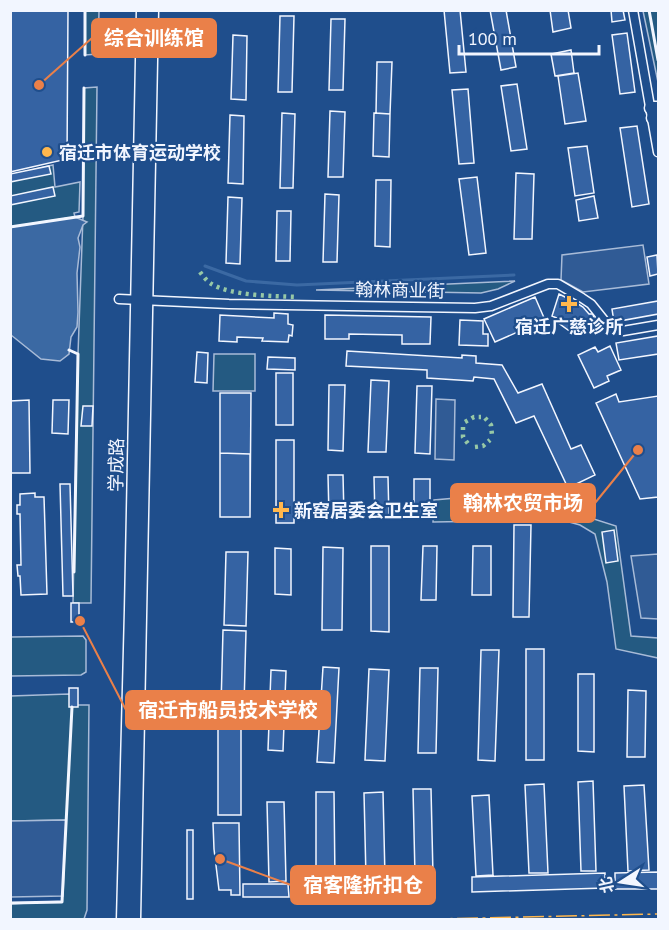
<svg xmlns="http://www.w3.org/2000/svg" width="669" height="930" font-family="'PT Sans','Noto Sans SC',sans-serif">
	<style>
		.green { fill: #245a82; stroke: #a8bbd7; stroke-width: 1.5 }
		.parking { fill: #305b95; stroke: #a8bbd7; stroke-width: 1.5 }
		.water { fill: #3b69a3; stroke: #a8bbd7; stroke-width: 1.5 }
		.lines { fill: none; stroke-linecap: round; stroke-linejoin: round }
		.stream { stroke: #3b69a3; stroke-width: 3 }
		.building { fill: #3563a3; stroke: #f2f6ff; stroke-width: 1.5 }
		.street-casing { stroke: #f2f6ff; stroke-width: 11 }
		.secondary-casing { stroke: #f2f6ff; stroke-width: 15 }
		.street { stroke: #1f4e8c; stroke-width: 8 }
		.secondary { stroke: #1f4e8c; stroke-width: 12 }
		.hedge { stroke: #97c8a6; stroke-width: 4.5; stroke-dasharray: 3 4.5; stroke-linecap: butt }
		.wall { stroke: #f2f6ff; stroke-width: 3 }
		.power { stroke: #ffb74d; stroke-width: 1.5; stroke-dasharray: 21 4.5 3 4.5; stroke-linecap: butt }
		.poi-dot { fill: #ffb74d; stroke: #1f4e8c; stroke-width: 2 }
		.labels { text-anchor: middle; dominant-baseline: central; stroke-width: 4.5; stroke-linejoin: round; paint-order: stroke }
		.poi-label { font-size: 18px; font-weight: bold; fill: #f2f6ff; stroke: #1f4e8c; text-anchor: start }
		.street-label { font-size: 18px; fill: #f2f6ff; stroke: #1f4e8c }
		.leader { fill: none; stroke: #ea8049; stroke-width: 2 }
		.callout-dot { fill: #ea8049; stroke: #1f4e8c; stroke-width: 2 }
		.callout { fill: #ea8049; stroke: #ea8049; stroke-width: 2 }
		.callout-label { font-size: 20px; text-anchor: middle; font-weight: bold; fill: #fff }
	</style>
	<rect width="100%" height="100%" fill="#1f4e8c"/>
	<!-- green -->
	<path class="green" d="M85,11H99L98,54L85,55Z
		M643,11H658V82Z
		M97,87L91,603H73L78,354L83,216L84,88Z
		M53,165L55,187L80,182L79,212L74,213L75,217L11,227V175Z
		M515,281L498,289L481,293L316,290Z
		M214,354H255V391H213Z
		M512,493L616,526L631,636L658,638V658L616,649L607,582L595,534L580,525L562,520L433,522L434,500Z
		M83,636L86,640V672L81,675L11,676V637Z
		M69,694L78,705H89L87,910L84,919H11L10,904L62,901L66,820L11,821V696Z"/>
	<!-- parking -->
	<path class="parking" d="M643,245L649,284L583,292L561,280L562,255Z
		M436,399L455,400L454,460L435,459Z
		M658,554V619L641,618L631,556Z
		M66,820L63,896L11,897V821Z"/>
	<!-- water -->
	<path class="water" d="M75,217L87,222L83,225L78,238L80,247L77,273L78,312L77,327L71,337L69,354L60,361L41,359L11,335V227Z"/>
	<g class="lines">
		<!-- stream -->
		<path class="stream" d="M205,266L246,281L297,285L514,275"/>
	</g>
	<!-- building -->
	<path class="building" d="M10,10H68L67,159L10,172Z
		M444,10H460L466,72L450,73Z
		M490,10H506L516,67L501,70Z
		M550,10H568L571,28L553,32Z
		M611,10H623L625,20L612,22Z
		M280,16H294L292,92H278Z
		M331,19H345L343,90H329Z
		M627,33L635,92L620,94L612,35Z
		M233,35L247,36L246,100L231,99Z
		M571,50L574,73L555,76L551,54Z
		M377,62H392L390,114L376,113Z
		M578,73L586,121L565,124L558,76Z
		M517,84L527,149L511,151L501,86Z
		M468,89L474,163L459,164L452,90Z
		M330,111L345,112L343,177H328Z
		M282,113L295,114L293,188H280Z
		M374,113L390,114L389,157L373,156Z
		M230,115L244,116L243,184L228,183Z
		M637,126L649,204L632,207L620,128Z
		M587,146L594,193L575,196L568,148Z
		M49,166L51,174L10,182V174Z
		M516,173L534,174L532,239H514Z
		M477,177L486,253L469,255L459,179Z
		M376,180H391L390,247L375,246Z
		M53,187L55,196L10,205V196Z
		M325,194L339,195L337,262H323Z
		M594,196L598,218L579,221L576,200Z
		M228,197L242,198L240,264L226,263Z
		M277,211H291L290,261H276Z
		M657,255L658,274L650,276L647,257Z
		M559,294L575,302L583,307L589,314H593L595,326L579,330L575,335L557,322L559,319L552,316Z
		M535,297L545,320L495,342L484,319Z
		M658,301V314L614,322L612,309Z
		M274,313L288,314V324L293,325L292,336L289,335L288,342L262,341L263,338L237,337V342L219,341L220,315L274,318Z
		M325,315L431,317L430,344H402V335L349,334V339H325Z
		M460,320L483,321V334H488V346L459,345Z
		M658,336V354L619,360L616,343Z
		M610,346L621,370L607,376L609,381L594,388L578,355L595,347L598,352Z
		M347,351L462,358V355L476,356V363L502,365L518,393L542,384L571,449L581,445L595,475L568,488L534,416L516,423L494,379L474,377L473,381L427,378V370L346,366Z
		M197,352L208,353L207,383L195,382Z
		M268,357L295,358V370L267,369Z
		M276,373H293V425H276Z
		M371,380L389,381L386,452H368Z
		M329,385H345L343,451L328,450Z
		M417,386H432L430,454L415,453Z
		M220,393H251L250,517H220Z
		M616,394L619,402L658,396V497L640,499L596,403Z
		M29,400L30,473H10V401Z
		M53,400H69L68,434L52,433Z
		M83,406H93L92,426H81Z
		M276,440H294V523H276Z
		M220,453L250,454V517H220Z
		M328,475H343L344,516L329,517Z
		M374,477H388L389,519H375Z
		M414,479H430V518H414Z
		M60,484H70L73,596H63Z
		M35,493V497H44L47,594L21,595L20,576H18L17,565H21L20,514H17V505H20V494Z
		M514,525H531L529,617H513Z
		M614,530L618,561L606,563L602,532Z
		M371,546H389V632L371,631Z
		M423,546H437L436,600H421Z
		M473,546H491V595H472Z
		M323,547L343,548L342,630H322Z
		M275,548L291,549V595L275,594Z
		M226,552H248L246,626L224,625Z
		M71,603H79V622H71Z
		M223,630L246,631L244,706H221Z
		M526,649H544V760H526Z
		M481,650H499L495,761L478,760Z
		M323,667L339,668L334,763L317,762Z
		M420,668H438L436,753H418Z
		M369,669L389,670L385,761L365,760Z
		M271,670L286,671L283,751L268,750Z
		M578,674H594V752L578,751Z
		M69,688H78V707H69Z
		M628,690L646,691L645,757H627Z
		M218,714H241V815H218Z
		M593,781L596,871H581L578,782Z
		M544,784L548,873H529L525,785Z
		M644,785L649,870L628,871L624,786Z
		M413,789H431L433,875H415Z
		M316,792H334L335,882H316Z
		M383,792L385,877L366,878L364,793Z
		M489,795L493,875L476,876L472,796Z
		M267,802H284L286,881L269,882Z
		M213,823H239L240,895H231V890H219L214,849Z
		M187,830H193V899H187Z
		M658,872V889H615V873Z
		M605,873V888L472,892V877Z
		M243,884H288L289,897H243Z"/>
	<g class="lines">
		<!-- street casing -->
		<g class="street-casing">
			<path id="street" d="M633,10L658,152
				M119,299L229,304L475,308L491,306L548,284H558L582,298L591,304L607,324L614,329L623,331L658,325"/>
		</g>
		<!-- secondary casing -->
		<g class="secondary-casing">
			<path id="secondary" d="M651,108H658
				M653,118H658
				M123,920L131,610L143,10
				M134,920L152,10"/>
		</g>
		<!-- street -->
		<use href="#street" class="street"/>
		<!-- secondary -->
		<use href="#secondary" class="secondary"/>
		<!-- hedge -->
		<path class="hedge" d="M200,272C203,276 206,280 210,283C229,296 274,296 297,297
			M485,418L491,425L492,435
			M465,422L474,417H481
			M463,427V437L469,445
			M475,447L483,446L490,440"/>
		<!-- wall -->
		<path class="wall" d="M649,10L658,60
			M85,55V10
			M10,227L83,216L84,88
			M69,350L78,354L74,572
			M10,903L62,902L72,707"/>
		<!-- power -->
		<path class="power" d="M391,920L658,914"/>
	</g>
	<!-- markers -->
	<g class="poi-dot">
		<circle cx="47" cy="152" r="6"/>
		<path d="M566 295h6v6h6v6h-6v6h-6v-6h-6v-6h6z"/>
		<path d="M278 501h6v6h6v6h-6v6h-6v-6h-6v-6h6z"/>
	</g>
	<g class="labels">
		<!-- poi labels -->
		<g class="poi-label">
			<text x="59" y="152">宿迁市体育运动学校</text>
			<text x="569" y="326" text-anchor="middle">宿迁广慈诊所</text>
			<text x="294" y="510">新窑居委会卫生室</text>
		</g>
		<!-- street labels -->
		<g class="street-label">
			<text transform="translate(400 290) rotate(1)">翰林商业街</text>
			<text transform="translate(116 465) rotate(-89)">学成路</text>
		</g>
	</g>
	<!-- callouts -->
	<path class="leader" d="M39 85L92 38M638 450L595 503M80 621L126 710M220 859L291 885"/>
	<g class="callout-dot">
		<circle cx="39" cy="85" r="6"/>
		<circle cx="638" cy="450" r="6"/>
		<circle cx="80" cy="621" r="6"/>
		<circle cx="220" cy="859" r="6"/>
	</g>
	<g class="callout">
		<rect x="92" y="19" width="124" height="38" rx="6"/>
		<rect x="451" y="484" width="144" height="38" rx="6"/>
		<rect x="126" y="691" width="204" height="38" rx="6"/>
		<rect x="291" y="866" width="144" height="38" rx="6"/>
	</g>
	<g class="callout-label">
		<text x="154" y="45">综合训练馆</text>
		<text x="523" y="510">翰林农贸市场</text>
		<text x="228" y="717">宿迁市船员技术学校</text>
		<text x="363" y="892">宿客隆折扣仓</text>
	</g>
	<!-- border -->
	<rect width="669" height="930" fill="none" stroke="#f2f6ff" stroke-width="24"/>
	<!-- north arrow -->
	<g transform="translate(621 882) rotate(258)" stroke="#1f4e8c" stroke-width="4.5" paint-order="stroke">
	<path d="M0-4.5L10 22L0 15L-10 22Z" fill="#f2f6ff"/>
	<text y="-9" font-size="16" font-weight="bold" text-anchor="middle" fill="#f2f6ff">北</text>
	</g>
	<!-- scale -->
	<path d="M459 45v9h140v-9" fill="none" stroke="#f2f6ff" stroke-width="3"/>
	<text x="468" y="45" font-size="18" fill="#f2f6ff" stroke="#1f4e8c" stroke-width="4.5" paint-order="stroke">100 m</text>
</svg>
